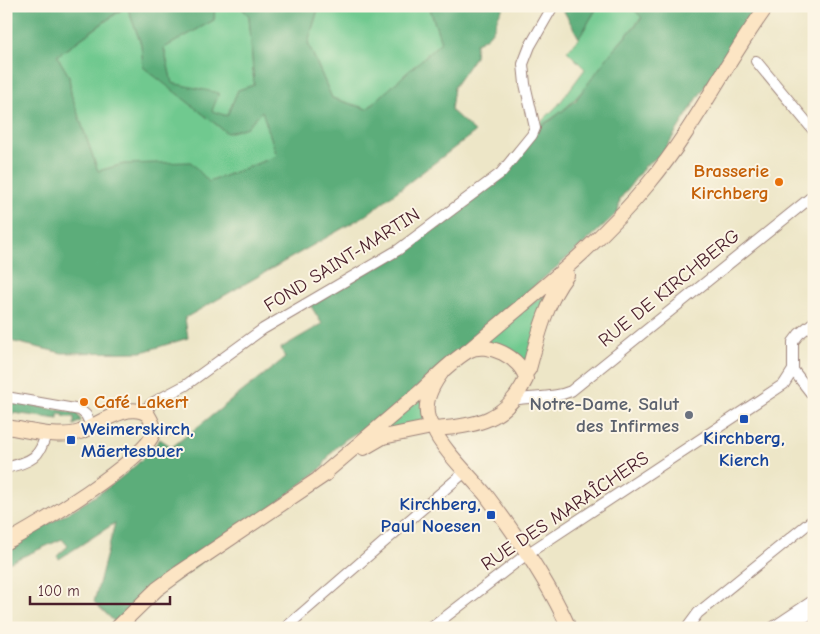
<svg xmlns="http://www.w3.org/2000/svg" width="820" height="634" font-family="'Comic Neue',sans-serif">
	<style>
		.green { fill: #6fc98f; stroke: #5c745d }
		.forest { fill: #5bad7a; stroke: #526652 }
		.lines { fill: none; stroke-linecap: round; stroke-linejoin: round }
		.street-casing { stroke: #9c8279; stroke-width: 12 }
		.secondary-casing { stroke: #9c8279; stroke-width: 16 }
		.street { stroke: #fff; stroke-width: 10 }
		.secondary { stroke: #fce5c4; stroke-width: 14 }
		.food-dot { fill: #e8710a; stroke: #fcf5e5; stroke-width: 2 }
		.worship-dot { fill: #6b7280; stroke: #fcf5e5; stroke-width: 2 }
		.transit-dot { fill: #1a4fb4; stroke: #fcf5e5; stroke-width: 2 }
		.labels { text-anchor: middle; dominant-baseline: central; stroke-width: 4; stroke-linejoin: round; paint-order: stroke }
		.food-label { font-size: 19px; font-weight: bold; fill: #c56008; stroke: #fcf5e5; text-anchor: end }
		.street-label { font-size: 19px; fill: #4a1f2b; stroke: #fcf5e5 }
		.worship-label { font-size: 19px; font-weight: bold; fill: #5b616d; stroke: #fcf5e5; text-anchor: end }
		.transit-label { font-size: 19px; font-weight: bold; fill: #164399; stroke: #fcf5e5; text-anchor: start }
	</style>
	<rect width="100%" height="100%" fill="#fcf5e5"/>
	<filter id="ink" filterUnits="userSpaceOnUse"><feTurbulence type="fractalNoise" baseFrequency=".02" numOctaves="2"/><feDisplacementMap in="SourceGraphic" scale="10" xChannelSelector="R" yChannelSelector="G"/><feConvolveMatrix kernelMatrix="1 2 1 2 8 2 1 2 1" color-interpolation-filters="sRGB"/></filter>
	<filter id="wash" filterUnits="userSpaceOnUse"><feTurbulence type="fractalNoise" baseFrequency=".0096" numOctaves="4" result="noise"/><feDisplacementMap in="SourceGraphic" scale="20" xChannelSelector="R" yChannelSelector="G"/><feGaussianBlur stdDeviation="1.12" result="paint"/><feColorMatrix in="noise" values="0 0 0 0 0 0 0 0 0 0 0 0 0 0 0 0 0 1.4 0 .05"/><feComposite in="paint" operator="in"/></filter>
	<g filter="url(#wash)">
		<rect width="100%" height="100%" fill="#ede6c7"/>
		<!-- green -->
		<path class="green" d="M127,6L141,44L144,67L227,133L247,127L262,110L277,156L209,182L124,164L98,171L71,94L69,76L57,56Z
			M215,6H240L249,16L254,85L238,90L227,116L211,111L172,84L164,48L214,20Z
			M319,6H429L441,42L367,109L332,98L308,43Z
			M598,6H631L642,17C631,30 620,42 609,56C586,86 571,111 535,128L559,104L585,69L567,51L579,38Z
			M550,289L526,366L486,341Z
			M421,396L426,422L395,430L381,429Z"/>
		<!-- forest -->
		<path class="forest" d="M6,6H126L57,56L69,76L71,94L98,171L124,164L191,162L209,182L277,156L262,111L247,127L227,133L143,67L141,44L127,6H215L214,20L164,48L172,83L219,93L212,111L227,116L238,90L254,85L249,16L240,6H319L308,43L332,98L367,109L441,42L429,6H505C492,20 500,33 476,43L475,57L454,87L451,110L475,132L366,215L185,318L188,338L142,352L62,353L6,340Z
			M561,6H598L579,38Z
			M631,6H756L662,154L645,166L620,199L618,212L588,240L371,427C351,433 330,448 323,467L119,626L94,602L115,523L59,559L57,556L68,546L62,539L6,564V548C58,517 123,488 160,439L172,447L285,358L281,348L322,324L309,303L398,250L501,173L535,128L551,120L575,101L610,54L642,18Z
			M6,401L77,413L81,421L74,425V417H64V415L58,414V419L13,413L10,419L6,418Z"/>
	</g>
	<g filter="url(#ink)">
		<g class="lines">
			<!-- street casing -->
			<g class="street-casing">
				<path id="street" d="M756,61L814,131
					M793,370L814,397
					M6,397L80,410L86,415L92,427
					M513,400C533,396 553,399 571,391L814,195
					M143,411L154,402L186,385L263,329L398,250L501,173L532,135L535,128L525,84L523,64L530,46L553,6
					M6,468C31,461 40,459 46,433
					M285,628L466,471
					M431,628L527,554L784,384L793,370V342L799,334L814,322
					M687,628L698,613L814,519
					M772,628L814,600
					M786,628L814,612"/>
			</g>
			<!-- secondary casing -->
			<g class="secondary-casing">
				<path id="secondary" d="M468,351C531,297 597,247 649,183C695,128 725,63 767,6
					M525,374L529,369C538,336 546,302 567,275
					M6,427C29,430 58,439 80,432C98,425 129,400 148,415C151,420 155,426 153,433C148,458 33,529 6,542
					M434,429C440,447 472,478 486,495C517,536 548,581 569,628
					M364,448L383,437L432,427
					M319,478C353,449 387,420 421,391C435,378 451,361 468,351C487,340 522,358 526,379C506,421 477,426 434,429C419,411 430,388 442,372
					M117,628L157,589L179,573L326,474"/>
			</g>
			<!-- street -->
			<use href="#street" class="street"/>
			<!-- secondary -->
			<use href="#secondary" class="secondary"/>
		</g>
	</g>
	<!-- markers -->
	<g class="food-dot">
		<circle cx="779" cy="182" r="5"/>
		<circle cx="84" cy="402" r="5"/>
	</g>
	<circle class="worship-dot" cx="689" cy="415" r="5"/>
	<g class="transit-dot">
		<rect x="739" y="414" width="10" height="10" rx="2.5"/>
		<rect x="66" y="435" width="10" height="10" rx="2.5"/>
		<rect x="486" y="510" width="10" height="10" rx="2.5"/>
	</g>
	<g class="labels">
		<!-- food labels -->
		<g class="food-label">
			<text x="769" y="171">Brasserie<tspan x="769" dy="22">Kirchberg</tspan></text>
			<text x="94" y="402" text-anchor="start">Café Lakert</text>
		</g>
		<!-- street labels -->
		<g class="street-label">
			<text transform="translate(342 260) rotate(-32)">FOND SAINT-MARTIN</text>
			<text transform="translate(669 288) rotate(-39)">RUE DE KIRCHBERG</text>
			<text transform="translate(565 511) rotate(-34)">RUE DES MARAÎCHERS</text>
		</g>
		<!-- worship labels -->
		<g class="worship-label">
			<text x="679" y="404">Notre-Dame, Salut<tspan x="679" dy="22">des Infirmes</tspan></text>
		</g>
		<!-- transit labels -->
		<g class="transit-label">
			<text x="81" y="429">Weimerskirch,<tspan x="81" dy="22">Mäertesbuer</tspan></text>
			<text x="744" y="438" text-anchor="middle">Kirchberg,<tspan x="744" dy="22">Kierch</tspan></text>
			<text x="481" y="504" text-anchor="end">Kirchberg,<tspan x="481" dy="22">Paul Noesen</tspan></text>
		</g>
	</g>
	<!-- margin -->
	<rect width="820" height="634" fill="none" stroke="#fcf5e5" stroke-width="25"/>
	<!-- scale -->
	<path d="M30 596v8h140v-8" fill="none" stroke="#4a1f2b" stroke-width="2.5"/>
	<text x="38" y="596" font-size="15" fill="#4a1f2b" stroke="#fcf5e5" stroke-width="4" paint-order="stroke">100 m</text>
</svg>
